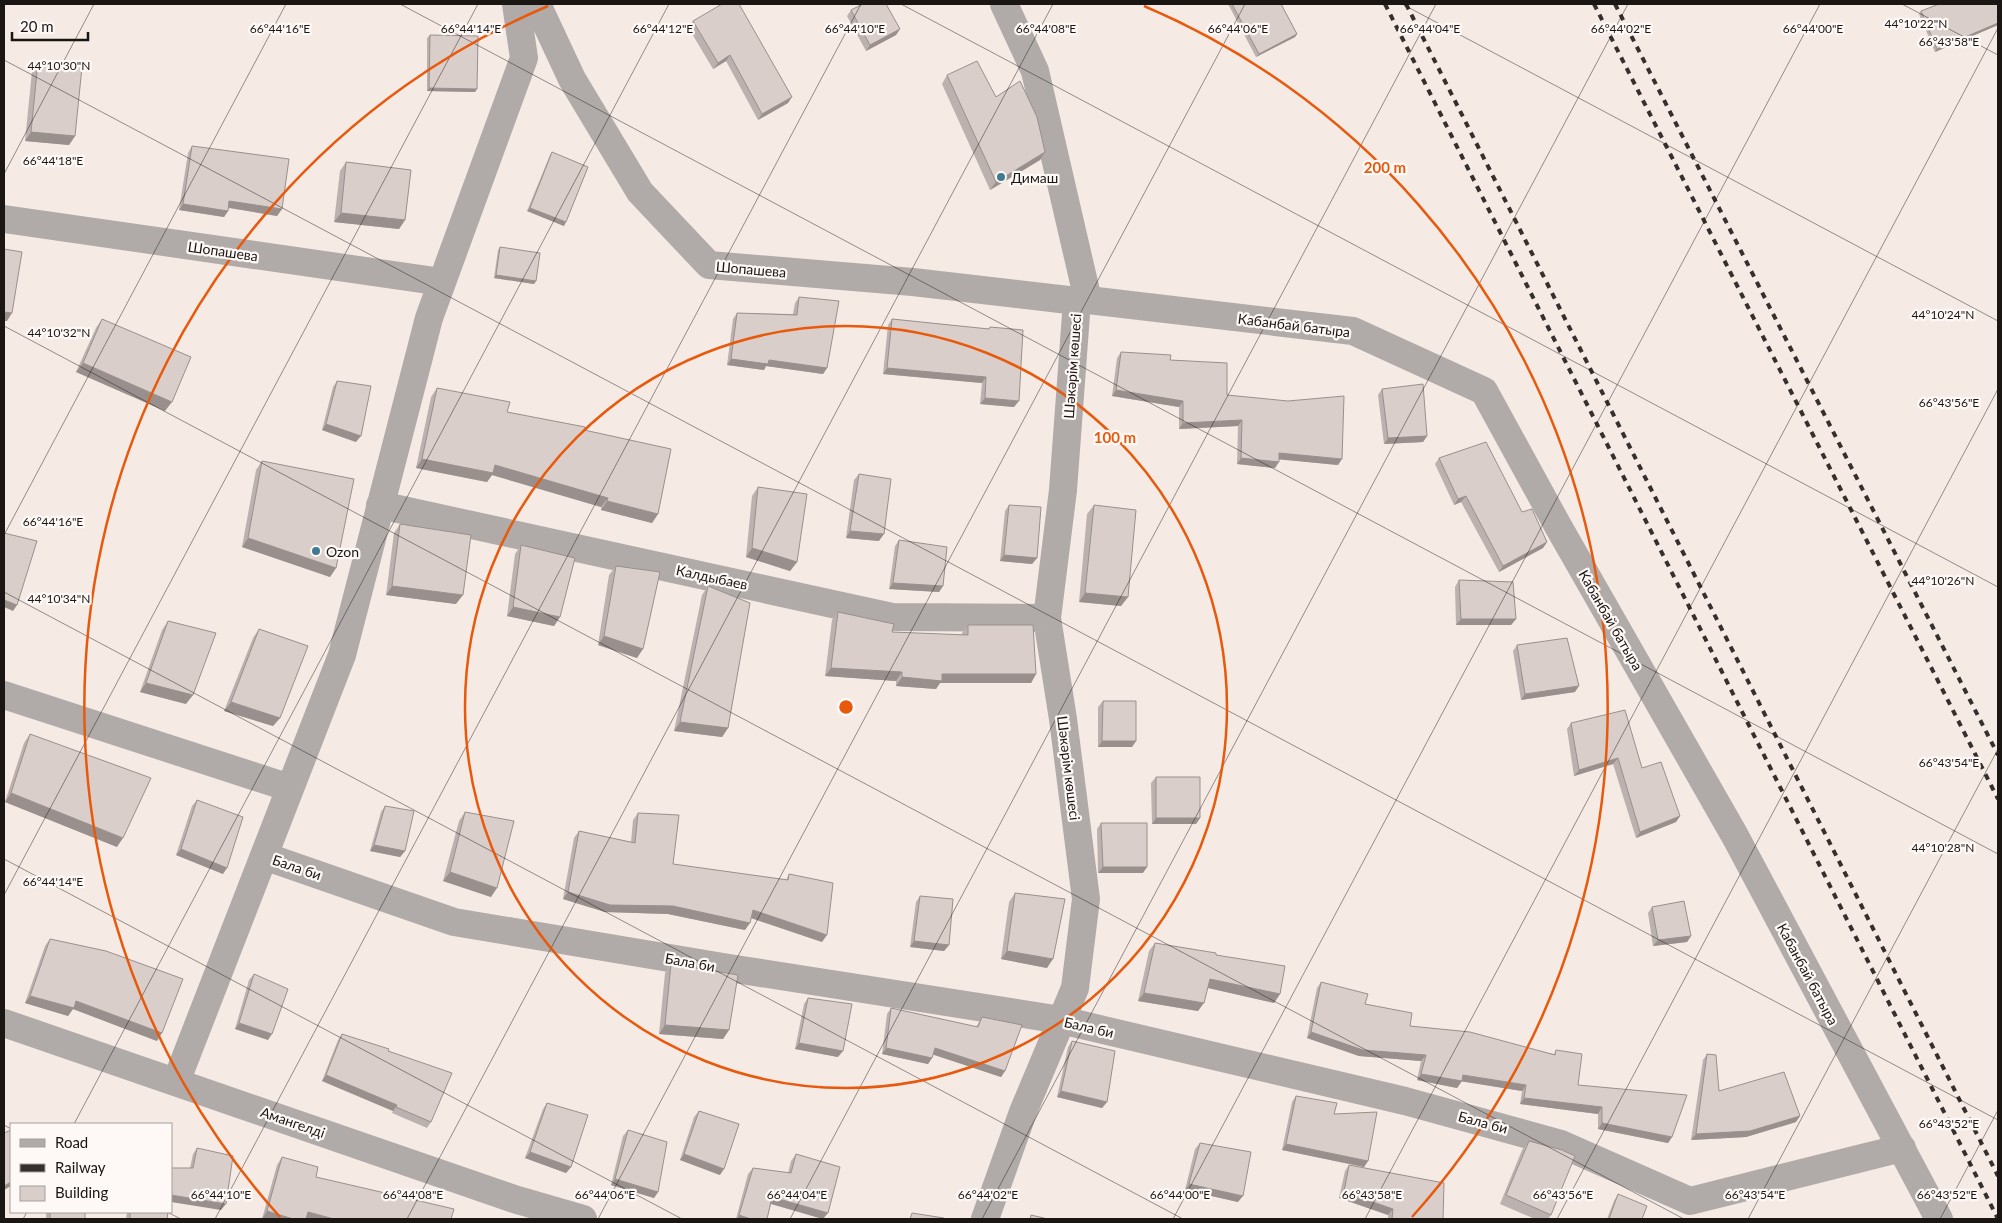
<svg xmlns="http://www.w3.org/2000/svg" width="2002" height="1223" font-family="Lato,sans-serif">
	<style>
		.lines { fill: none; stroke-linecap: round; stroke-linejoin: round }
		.minor { stroke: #b0aba9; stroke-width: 28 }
		.rail { stroke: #35302e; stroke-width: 4; stroke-dasharray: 6 6; stroke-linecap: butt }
		.wall { fill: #bbb1ae }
		.shaded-wall { fill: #99908d }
		.building { fill: #daceca; stroke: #99908d }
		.ticks { fill: none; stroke: #1a1614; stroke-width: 1; stroke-opacity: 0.45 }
		.ring { fill: none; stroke: #e8590c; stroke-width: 2.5 }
		.poi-dot { fill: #3e7b91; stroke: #fef9f7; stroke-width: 2 }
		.labels { text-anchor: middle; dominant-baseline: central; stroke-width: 4.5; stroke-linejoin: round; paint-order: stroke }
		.poi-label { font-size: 14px; fill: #1a1614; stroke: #fef9f7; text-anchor: start }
		.street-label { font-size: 14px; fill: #1a1614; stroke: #fef9f7 }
		.ticks-label { font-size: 12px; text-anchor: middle; fill: #1a1614; stroke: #fef9f7; stroke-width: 4.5; stroke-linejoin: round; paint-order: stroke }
		.centre { fill: #e8590c; stroke: #fef9f7; stroke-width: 2.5 }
		.ring-label { font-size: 15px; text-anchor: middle; font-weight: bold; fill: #e8590c; stroke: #fef9f7; stroke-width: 4.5; stroke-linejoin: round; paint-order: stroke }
	</style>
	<rect width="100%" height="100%" fill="#f6eae5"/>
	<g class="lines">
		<!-- minor -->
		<path class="minor" d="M537,4L572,79L640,192L709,265L913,282L1077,301L1088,300L1353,331L1484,391L1558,526L1735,836L1939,1219
			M1004,4L1035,71L1088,300
			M4,219L442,282
			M380,505L892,617L1047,618
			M4,695L290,788
			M264,856L454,922L729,968L1061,1020L1405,1101L1561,1144L1690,1201L1902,1148
			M4,1023L514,1199L583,1219
			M176,1082L342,655L429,318L524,58L516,4
			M985,1219L1023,1112L1075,988L1086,899L1063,719L1047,618L1063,490L1077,301"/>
		<!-- rail -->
		<path class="rail" d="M1385,4L1998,1219
			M1406,4L1998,1176
			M1594,4L1998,799
			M1615,4L1998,755"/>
	</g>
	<!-- wall -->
	<path class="wall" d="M1228,4H1281L1297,34L1295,37L1256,57Z
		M1998,4V25L1935,52L1919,14L1921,11Z
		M851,10L900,29L896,35L866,51L847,16Z
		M693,21L788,103L758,120L726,61L713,69L688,27Z
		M430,35L477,89L475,92L427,91V38Z
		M38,62L75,136L69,145L25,141L32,71Z
		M947,75L996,97L1045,152L1040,160L990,190L942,84Z
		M192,146L282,209L277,216L228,208V211L224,217L179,210L188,153Z
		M552,152L564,226L527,211L550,155Z
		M346,162L405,220L399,229L334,222L340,171Z
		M500,247L536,281L534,284L494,278L498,250Z
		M799,297L827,368L823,374L766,366L764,370L727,365L733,319L737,313L793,314L795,303Z
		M102,319L165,411L76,372L96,328Z
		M892,319L988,329L990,327L1014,407L980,404L982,383L883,374L888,325Z
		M1121,352L1170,360L1338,465L1279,459L1275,468L1237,464L1238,426L1179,429V407L1112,396L1117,358Z
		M337,381L356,442L322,430L333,387Z
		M437,388L507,412L584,430L658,514L652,523L601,510V507L492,475L487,482L416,468L431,397Z
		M1382,389L1427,436L1423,442L1384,444L1378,395Z
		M1439,458L1522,512L1547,542L1543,548L1499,572L1461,502L1454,505L1435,464Z
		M262,461L336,568L330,577L242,547L256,470Z
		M859,474L879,541L846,538L854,480Z
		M758,487L797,562L790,571L746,557L752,496Z
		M1009,505L1037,558L1032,564L1000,561L1005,511Z
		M1094,505L1128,597L1121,606L1079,602L1087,514Z
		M400,524L456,604L386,595L394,533Z
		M899,540L943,586L939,592L889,589L895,546Z
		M521,545L560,617L554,626L507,616L515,554Z
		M616,566L637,658L598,645L609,575Z
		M1459,580L1516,619L1511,625H1456L1455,587Z
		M708,586L728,728L722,737L674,731L702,595Z
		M838,612L892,632L962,635V633L968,625L1036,674L1031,683H940L936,689L896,686V681L825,676L832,620Z
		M168,621L186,704L140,692L162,630Z
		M259,629L280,718L273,726L224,711L253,638Z
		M1517,645L1575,692L1521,700L1513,651Z
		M1103,701L1136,741L1132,747H1098V707Z
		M1571,723L1642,768L1680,816L1676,822L1636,838L1613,764L1574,776L1567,729Z
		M30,734L117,847L5,802L24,743Z
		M1156,777L1200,818L1196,824H1152L1151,783Z
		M197,800L223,874L176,855L192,806Z
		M385,806L405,851L400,857L370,851L381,812Z
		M465,812L491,897L443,881L459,821Z
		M638,813L673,864L786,880L789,874L822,942L751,918L745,930L668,914L605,912L563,899L574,838L579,831L631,842L633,820Z
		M1101,823L1143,873H1098L1097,829Z
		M1015,893L1047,968L1001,959L1009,902Z
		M920,896L949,945L944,951L910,947L916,902Z
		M1652,907L1691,936L1687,942L1653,946L1648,913Z
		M50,939L157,1041L73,1009L68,1016L25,1003L45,946Z
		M1155,943L1216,955L1280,994L1274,1003L1208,988L1198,1011L1138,1001L1149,951Z
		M671,964L729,1030L723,1039L659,1034L665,973Z
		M254,974L268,1040L235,1029L249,980Z
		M1321,982L1410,1026L1554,1054L1556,1050L1578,1085L1672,1137L1668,1143L1598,1129V1114L1520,1104L1522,1091L1462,1081L1457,1088L1417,1080L1421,1061L1359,1056L1307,1038L1317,988Z
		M808,998L838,1057L795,1049L804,1004Z
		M891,1008L976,1027L982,1017L1005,1071L1001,1077L933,1054L932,1058L928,1064L882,1054L887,1014Z
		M342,1034L388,1051L431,1122L427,1128L392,1113L393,1111L322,1081L338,1040Z
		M1072,1041L1107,1102L1102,1108L1057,1097L1068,1047Z
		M1707,1054L1719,1091L1796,1122L1746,1137L1691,1140L1703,1060Z
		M1296,1096L1334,1114L1368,1161L1364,1167L1282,1150L1292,1102Z
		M547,1103L571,1167L566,1173L525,1158L543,1109Z
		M699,1111L720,1175L680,1160L694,1117Z
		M628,1130L658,1192L654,1198L611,1185L623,1136Z
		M1529,1141L1551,1215L1548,1219H1535L1500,1204L1522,1150Z
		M1200,1143L1238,1202L1185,1190L1195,1149Z
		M197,1148L221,1210L190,1168L193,1154Z
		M796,1154L823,1219L771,1204L767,1219H736L748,1174L753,1168L788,1173L791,1161Z
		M282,1157L316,1177L451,1219H262L277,1165Z
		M1349,1165L1443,1219H1388V1215L1339,1198L1345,1171Z
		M1618,1194L1642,1219H1607L1614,1201Z
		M47,1212H85V1219H46V1213Z
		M127,1212H168L167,1219H126Z"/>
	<!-- shaded-wall -->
	<path class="shaded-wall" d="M1998,23V25L1935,52L1937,49Z
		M900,29L896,35L866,51L870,45Z
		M1297,34L1295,37L1256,57L1259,54Z
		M730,55L726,61L713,69L718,63Z
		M429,88L477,89L475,92L427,91Z
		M792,97L788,103L758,120L762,114Z
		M31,132L75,136L69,145L25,141Z
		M1045,152L1040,160L990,190L996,182Z
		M229,201L282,209L277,216L225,207Z
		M183,204L228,211L224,217L179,210Z
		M530,208L566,222L564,226L527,211Z
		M341,213L405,220L399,229L334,222Z
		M496,275L536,281L534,284L494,278Z
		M4,312L12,313L7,321H4Z
		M731,359L769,360L827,368L823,374L766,366L764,370L727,365Z
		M83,363L172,402L165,411L76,372Z
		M887,368L986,377L982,383L883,374Z
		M1116,390L1183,401L1179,407L1112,396Z
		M985,398L1019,401L1014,407L980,404Z
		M1242,420L1238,426L1179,429L1183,423Z
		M326,424L361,436L356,442L322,430Z
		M1427,436L1423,442L1384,444L1388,438Z
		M1279,453L1342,459L1338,465L1275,459Z
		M1241,458L1279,462L1275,468L1237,464Z
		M422,459L495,465L608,498L601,507L492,475L487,482L416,468Z
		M1466,496L1461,502L1454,505L1458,499Z
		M607,501L658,514L652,523L601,510Z
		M850,531L884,534L879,541L846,538Z
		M248,538L336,568L330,577L242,547Z
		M1547,542L1543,548L1499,572L1503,566Z
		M752,548L797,562L790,571L746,557Z
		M1004,555L1037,558L1032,564L1000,561Z
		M893,583L943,586L939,592L889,589Z
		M392,586L463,595L456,604L386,595Z
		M1085,593L1128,597L1121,606L1079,602Z
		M4,600L17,605L13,611L4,607Z
		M513,607L560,617L554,626L507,616Z
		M1461,619H1516L1511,625H1456Z
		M604,636L643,649L637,658L598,645Z
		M831,668L902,672L896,681L825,676Z
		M942,674H1036L1031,683H940L936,689L896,686L902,677Z
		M146,683L193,695L186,704L140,692Z
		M1579,686L1575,692L1521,700L1525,694Z
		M231,702L280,718L273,726L224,711Z
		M680,722L728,728L722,737L674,731Z
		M1102,741H1136L1132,747H1098Z
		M1618,758L1613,764L1574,776L1579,770Z
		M11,793L123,838L117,847L5,802Z
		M1680,816L1676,822L1636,838L1640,832Z
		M1156,818H1200L1196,824H1152Z
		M374,845L405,851L400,857L370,851Z
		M181,849L227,868L223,874L176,855Z
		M1103,867H1147L1143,873H1098Z
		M450,872L497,888L491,897L443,881Z
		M568,892L673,906L750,923L745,930L668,914L605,912L563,899Z
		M753,910L827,935L822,942L748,917Z
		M1691,936L1687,942L1653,946L1658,940Z
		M914,941L949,945L944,951L910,947Z
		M1007,951L1053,959L1047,968L1001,959Z
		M1210,979L1280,994L1274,1003L1204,987Z
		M1144,993L1204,1003L1198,1011L1138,1001Z
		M30,996L76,1001L162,1033L157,1041L73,1009L68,1016L25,1003Z
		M239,1023L272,1034L268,1040L235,1029Z
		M665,1025L729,1030L723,1039L659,1034Z
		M1311,1032L1426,1055L1421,1061L1359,1056L1307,1038Z
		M799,1043L843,1051L838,1057L795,1049Z
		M886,1048L932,1058L928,1064L882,1054Z
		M935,1048L1005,1071L1001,1077L931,1054Z
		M1421,1074L1463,1075L1526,1085L1522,1091L1459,1081H1462L1457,1088L1417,1080Z
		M326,1075L397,1105L393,1111L322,1081Z
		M1061,1091L1107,1102L1102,1108L1057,1097Z
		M1524,1098L1602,1107L1598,1114L1520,1104Z
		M1800,1116L1796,1122L1746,1137L1691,1140L1696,1134Z
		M1602,1123L1672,1137L1668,1143L1598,1129Z
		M1286,1144L1368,1161L1364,1167L1282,1150Z
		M530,1152L571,1167L566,1173L525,1158Z
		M684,1154L724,1169L720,1175L680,1160Z
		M615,1179L658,1192L654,1198L611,1185Z
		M11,1182V1186L4,1190V1186Z
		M1189,1184L1243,1196L1238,1202L1185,1190Z
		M1344,1192L1393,1209L1388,1215L1339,1198Z
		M171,1195L226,1204L221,1210L171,1202Z
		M772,1197L828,1213L823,1219L768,1203Z
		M267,1211L293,1219H262Z
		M308,1212L334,1219H303Z
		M739,1215L751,1219H737Z"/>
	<!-- building -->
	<path class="building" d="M722,4H739L792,97L762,114L730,55L718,63L693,21Z
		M863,4H886L900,29L870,45L851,10Z
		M1232,4H1281L1297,34L1259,54Z
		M1939,4H1998V23L1937,49L1921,11Z
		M430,35L478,36L477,89L429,88Z
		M977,61L996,97L1020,81L1037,117L1045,152L996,182L947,75Z
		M38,62L82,67L75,136L31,132Z
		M192,146L289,159L282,209L229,201L228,211L183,204Z
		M552,152L588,167L566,222L530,208Z
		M346,162L411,170L405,220L341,213Z
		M500,247L540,253L536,281L496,275Z
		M4,249L22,252L12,313L4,312Z
		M799,297L839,301L827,368L769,360L768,364L731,359L737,313L797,315Z
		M102,319L191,357L172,402L83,363Z
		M892,319L989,329L990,327L1023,330L1019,401L985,398L986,377L887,368Z
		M1121,352L1171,355L1170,360L1227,363V395L1288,401L1344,396L1342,459L1279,453V462L1241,458L1242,420L1183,423V401L1116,390Z
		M337,381L371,386L361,436L326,424Z
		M1423,384L1427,436L1388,438L1382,389Z
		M437,388L510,402L507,412L585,427L584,430L671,449L658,514L607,501L608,498L495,465L493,473L422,459Z
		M1486,442L1522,512L1532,509L1547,542L1503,566L1466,496L1458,499L1439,458Z
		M262,461L354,479L336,568L248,538Z
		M859,474L891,479L884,534L850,531Z
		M758,487L807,494L797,562L752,548Z
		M1009,505L1041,507L1037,558L1004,555Z
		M1094,505L1136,510L1128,597L1085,593Z
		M400,524L471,535L463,595L392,586Z
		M4,533L37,541L17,605L4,600Z
		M899,540L947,547L943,586L893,583Z
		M521,545L575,558L560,617L513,607Z
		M616,566L660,572L643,649L604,636Z
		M1459,580L1513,582L1516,619H1461Z
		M708,586L750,603L728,728L680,722Z
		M838,612L894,624L892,632L968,635V625H1033L1036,674H942V681L902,677V672L831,668Z
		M168,621L216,633L193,695L146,683Z
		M259,629L308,646L280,718L231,702Z
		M1567,638L1579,686L1525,694L1517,645Z
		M1103,701H1136V741H1102Z
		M1625,710L1642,768L1661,762L1680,816L1640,832L1618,758L1579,770L1571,723Z
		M30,734L151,778L123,838L11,793Z
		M1156,777H1200V818H1156Z
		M197,800L243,817L227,868L181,849Z
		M385,806L414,811L405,851L374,845Z
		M465,812L514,821L497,888L450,872Z
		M638,813L679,815L673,864L788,880L789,874L833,883L827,935L753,910L750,923L673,906L610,905L568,892L579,831L635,843Z
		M1101,823H1147V867H1103Z
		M1015,893L1065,899L1053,959L1007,951Z
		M920,896L953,899L949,945L914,941Z
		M1684,901L1691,936L1658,940L1652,907Z
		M50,939L106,951L183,979L162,1033L76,1001L74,1008L30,996Z
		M1155,943L1216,953V955L1285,966L1280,994L1210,979L1204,1003L1144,993Z
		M671,964L738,975L729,1030L665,1025Z
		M254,974L288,989L272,1034L239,1023Z
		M1321,982L1368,994L1365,1004L1412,1013L1410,1026L1470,1032L1555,1055L1556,1050L1582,1054L1578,1085L1687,1095L1672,1137L1602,1123V1107L1524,1098L1526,1085L1463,1075L1462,1081L1421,1074L1426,1055L1363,1050L1311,1032Z
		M808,998L852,1004L843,1051L799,1043Z
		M891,1008L978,1027L982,1017L1022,1025L1005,1071L935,1048L932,1058L886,1048Z
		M342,1034L389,1049L388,1051L452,1073L431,1122L396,1107L397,1105L326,1075Z
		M1072,1041L1115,1051L1107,1102L1061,1091Z
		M1707,1054L1716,1055L1719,1091L1784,1072L1800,1116L1750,1131L1696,1134Z
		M1296,1096L1337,1103L1334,1114L1377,1112L1368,1161L1286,1144Z
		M547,1103L588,1115L571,1167L530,1152Z
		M699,1111L739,1124L724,1169L684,1154Z
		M11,1130V1182L4,1186V1133Z
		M628,1130L667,1142L658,1192L615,1179Z
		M1529,1141L1562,1150L1575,1156L1551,1215L1506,1195Z
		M1200,1143L1251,1152L1243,1196L1189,1184Z
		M197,1148L233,1156L226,1204L171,1195V1168H193Z
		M796,1154L840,1167L828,1213L772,1197L767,1219H751L739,1215L753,1168L791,1173Z
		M282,1157L318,1167L316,1177L454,1209L451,1219H334L308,1212L306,1219H293L267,1211Z
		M1349,1165L1444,1183L1443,1219H1392L1393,1209L1344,1192Z
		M1618,1194L1647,1206L1642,1219H1609Z
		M50,1212H85V1219H50Z
		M130,1212H168L167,1219H130Z
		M912,1213L944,1218V1219H910Z
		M1031,1215L1048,1219H1030Z"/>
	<!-- ticks -->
	<path class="ticks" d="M400,4L1998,854M901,4L1998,587M1402,4L1998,321M1902,4L1998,55M4,60L1998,1120M4,174L94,4M4,326L1684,1219M4,535L286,4M4,592L1183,1219M4,859L682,1219M4,895L478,4M74,1124L669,4M4,1125L11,1129M167,1212L181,1219M23,1219L27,1212M215,1219L861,4M407,1219L1053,4M598,1219L1245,4M790,1219L1436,4M982,1219L1628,4M1173,1219L1820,4M1365,1219L1998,28M1557,1219L1998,389M1748,1219L1998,749M1940,1219L1998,1110"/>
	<!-- distance rings -->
	<g class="ring">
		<circle cx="846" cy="707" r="381"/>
		<path d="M280 1217A762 762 0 0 1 548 6M1144 6A762 762 0 0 1 1412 1217"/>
	</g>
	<!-- markers -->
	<g class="poi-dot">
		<circle cx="1001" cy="177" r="5"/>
		<circle cx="316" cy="551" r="5"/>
	</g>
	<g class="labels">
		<!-- poi labels -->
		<g class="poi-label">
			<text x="1011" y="177">Димаш</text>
			<text x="326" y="551">Ozon</text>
		</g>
		<!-- street labels -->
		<g class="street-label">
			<text transform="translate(223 251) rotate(8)">Шопашева</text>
			<text transform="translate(751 269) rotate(5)">Шопашева</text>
			<text transform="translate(1294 325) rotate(7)">Кабанбай батыра</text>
			<text transform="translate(1072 366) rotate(-86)">Шәкәрім көшесі</text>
			<text transform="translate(712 577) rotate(12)">Калдыбаев</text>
			<text transform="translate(1611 620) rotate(60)">Кабанбай батыра</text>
			<text transform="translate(1069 768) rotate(83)">Шәкәрім көшесі</text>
			<text transform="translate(297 867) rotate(19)">Бала би</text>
			<text transform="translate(690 962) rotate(10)">Бала би</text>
			<text transform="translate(1808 974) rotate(62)">Кабанбай батыра</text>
			<text transform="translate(1089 1027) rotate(13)">Бала би</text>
			<text transform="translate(293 1122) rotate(19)">Амангелді</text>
			<text transform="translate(1483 1122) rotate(15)">Бала би</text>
		</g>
	</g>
	<g class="ticks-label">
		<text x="1916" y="28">44°10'22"N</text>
		<text x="280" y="33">66°44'16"E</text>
		<text x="471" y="33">66°44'14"E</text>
		<text x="663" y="33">66°44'12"E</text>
		<text x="855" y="33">66°44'10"E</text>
		<text x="1046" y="33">66°44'08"E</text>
		<text x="1238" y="33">66°44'06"E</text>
		<text x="1430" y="33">66°44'04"E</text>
		<text x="1621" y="33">66°44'02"E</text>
		<text x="1813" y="33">66°44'00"E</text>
		<text x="1949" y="46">66°43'58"E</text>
		<text x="59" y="70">44°10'30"N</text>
		<text x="53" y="165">66°44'18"E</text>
		<text x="1943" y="319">44°10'24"N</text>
		<text x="59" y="337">44°10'32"N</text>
		<text x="1949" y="407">66°43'56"E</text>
		<text x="53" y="526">66°44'16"E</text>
		<text x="1943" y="585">44°10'26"N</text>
		<text x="59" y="603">44°10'34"N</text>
		<text x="1949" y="767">66°43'54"E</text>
		<text x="1943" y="852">44°10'28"N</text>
		<text x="53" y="886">66°44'14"E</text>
		<text x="1949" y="1128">66°43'52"E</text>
		<text x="221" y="1199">66°44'10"E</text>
		<text x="413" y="1199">66°44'08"E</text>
		<text x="605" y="1199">66°44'06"E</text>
		<text x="797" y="1199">66°44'04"E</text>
		<text x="988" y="1199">66°44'02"E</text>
		<text x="1180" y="1199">66°44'00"E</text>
		<text x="1372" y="1199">66°43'58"E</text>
		<text x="1563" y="1199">66°43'56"E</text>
		<text x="1755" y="1199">66°43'54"E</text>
		<text x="1947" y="1199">66°43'52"E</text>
	</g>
	<circle cx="846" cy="707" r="8" class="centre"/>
	<g class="ring-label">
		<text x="1385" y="173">200 m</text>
		<text x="1115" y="443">100 m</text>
	</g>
	<!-- border -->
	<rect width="2002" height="1223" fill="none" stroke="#1a1614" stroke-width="10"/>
	<!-- legend -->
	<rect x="10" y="1123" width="162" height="90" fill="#fef9f7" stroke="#a39e9c"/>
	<rect x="20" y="1139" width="25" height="8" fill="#b0aba9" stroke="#a39e9c"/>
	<text x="55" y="1148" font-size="15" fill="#1a1614">Road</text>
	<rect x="20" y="1164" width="25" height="8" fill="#35302e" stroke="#a39e9c"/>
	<text x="55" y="1173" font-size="15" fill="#1a1614">Railway</text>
	<rect x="20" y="1186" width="25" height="15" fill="#daceca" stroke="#a39e9c"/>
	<text x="55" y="1198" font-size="15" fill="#1a1614">Building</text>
	<!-- scale -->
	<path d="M12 32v8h76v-8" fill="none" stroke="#1a1614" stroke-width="2.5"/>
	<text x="20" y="32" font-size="15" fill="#1a1614" stroke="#fef9f7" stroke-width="4" paint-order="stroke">20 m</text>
</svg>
